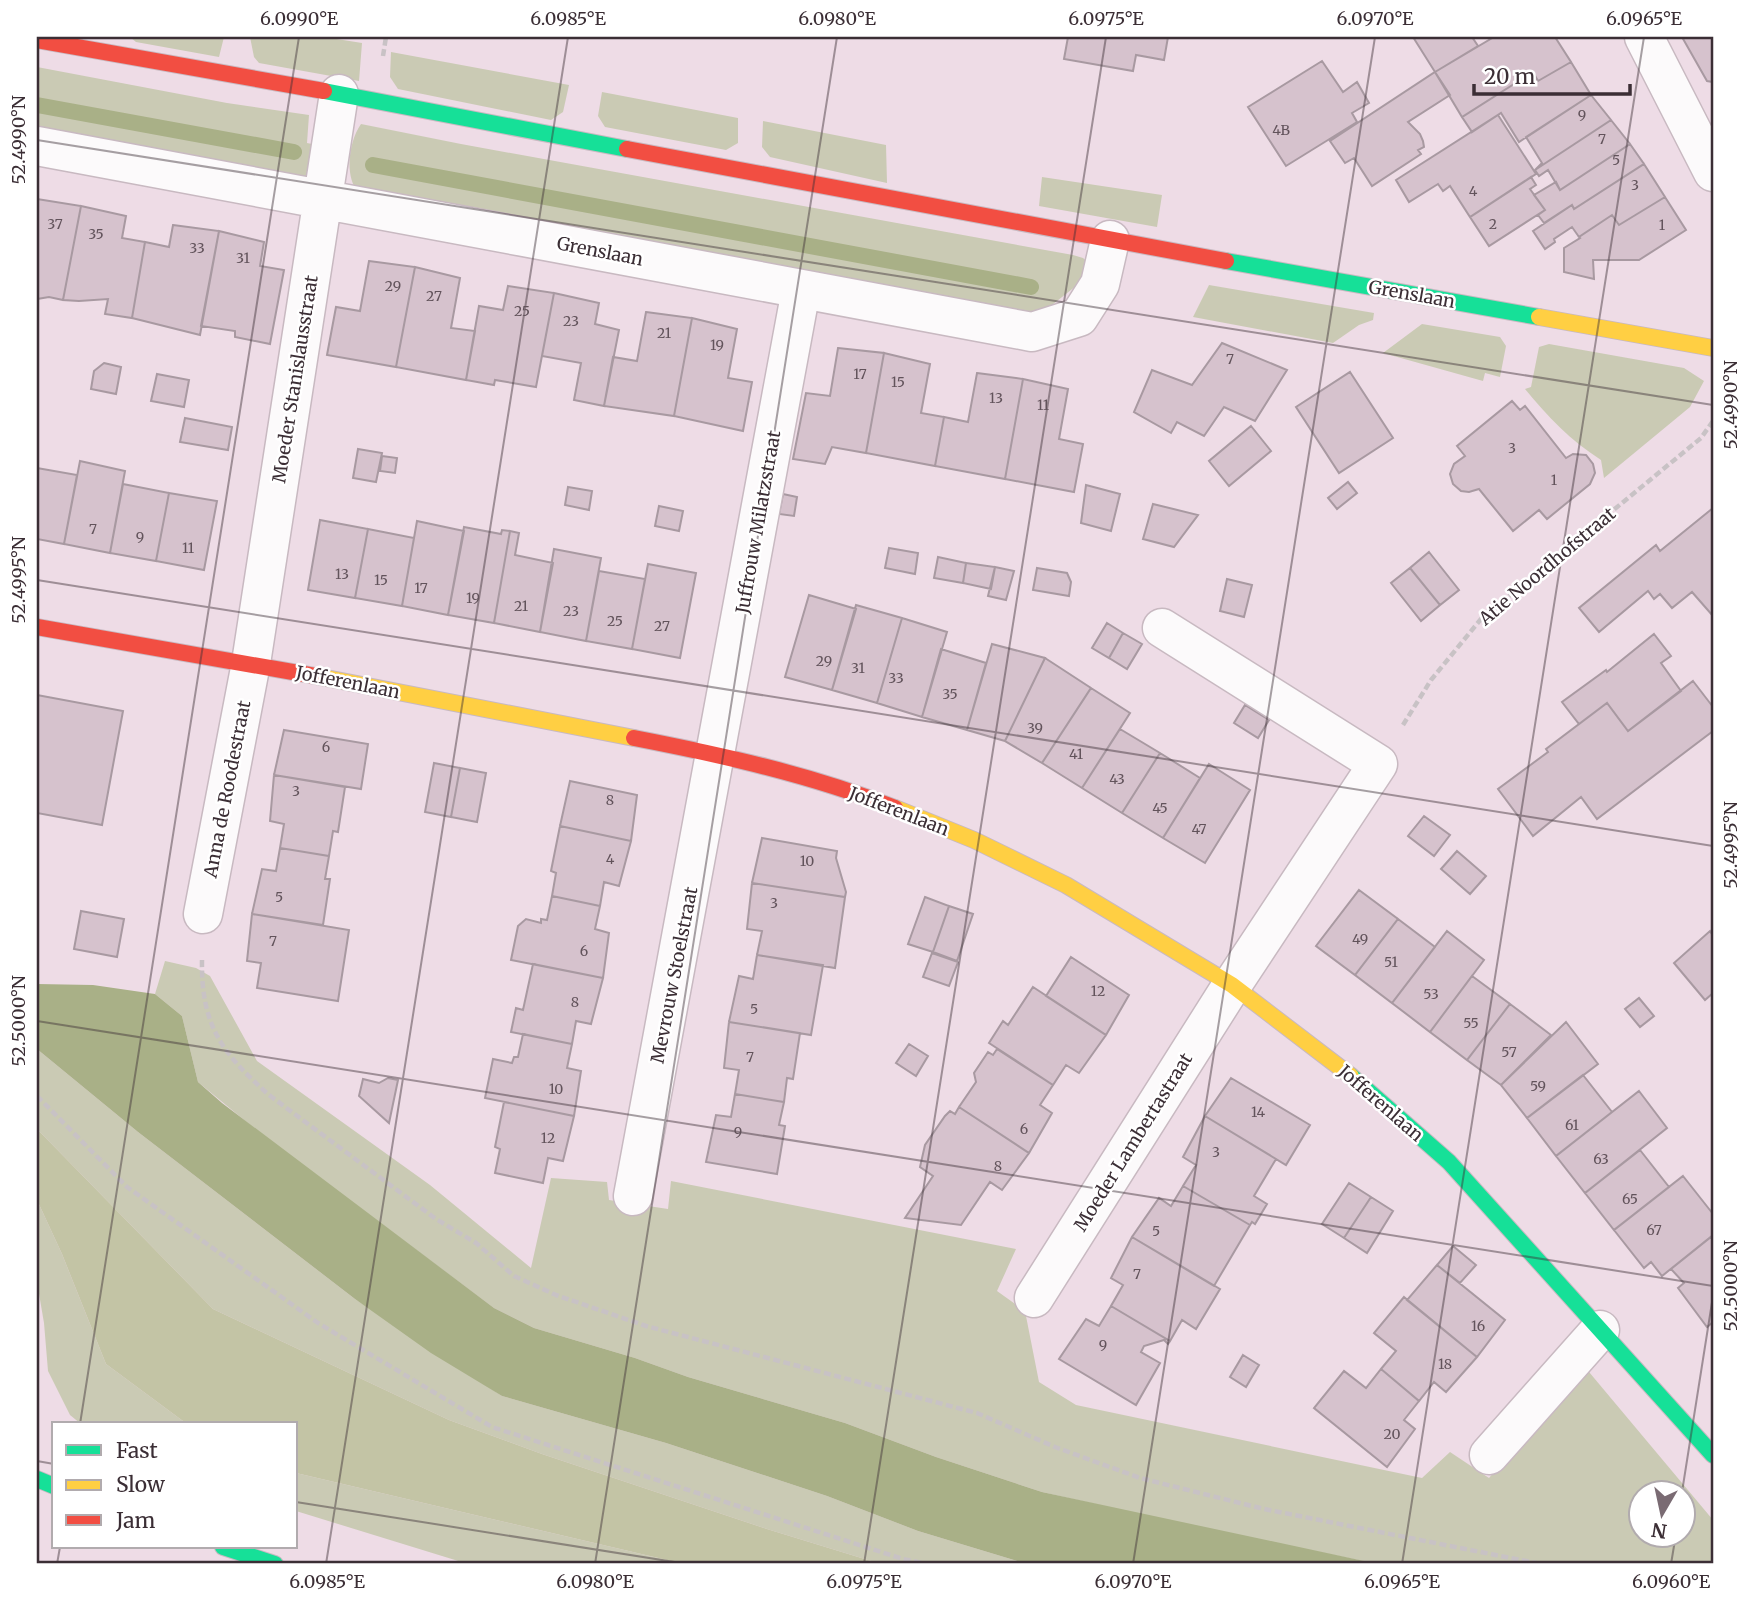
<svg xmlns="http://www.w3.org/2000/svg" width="1750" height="1601" font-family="Merriweather,serif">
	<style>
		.green { fill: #cacab4; fill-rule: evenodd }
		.forest { fill: #c3c4a5 }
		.water { fill: #a9b087 }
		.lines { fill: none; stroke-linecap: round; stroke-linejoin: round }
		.stream { stroke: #a9b087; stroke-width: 16 }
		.building { fill: #d6c2cd; stroke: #a899a1; stroke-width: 2 }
		.street-casing { stroke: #c8b9c1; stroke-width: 41 }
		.fast-casing { stroke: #c8b9c1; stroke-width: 18 }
		.slow-casing { stroke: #c8b9c1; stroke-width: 18 }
		.jam-casing { stroke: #c8b9c1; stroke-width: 18 }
		.path { stroke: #c8c2c5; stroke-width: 4.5; stroke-dasharray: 7 3.5; stroke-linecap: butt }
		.street { stroke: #fcfafb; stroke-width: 38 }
		.fast { stroke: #16e098; stroke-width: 16 }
		.slow { stroke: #ffcf43; stroke-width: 16 }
		.jam { stroke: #f24e42; stroke-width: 16 }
		.ticks { fill: none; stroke: #3b2e35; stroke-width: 2; stroke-opacity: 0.45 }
		.labels { text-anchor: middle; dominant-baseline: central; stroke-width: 5; stroke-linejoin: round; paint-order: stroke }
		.number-label { font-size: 14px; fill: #62535b }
		.street-label { font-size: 18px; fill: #3b2e35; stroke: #fff }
		.neatline { fill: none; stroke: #3b2e35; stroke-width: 2.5 }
		.ticks-label { font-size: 18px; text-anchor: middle; fill: #3b2e35 }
	</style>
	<rect width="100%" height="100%" fill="#eedce6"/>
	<!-- green -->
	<path class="green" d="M130,37H224L219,57L136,42Z
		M250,37H324L362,43L359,81L259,63L254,57Z
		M391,52L569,85L563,112L551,120L398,89L390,77Z
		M37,67L227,103L309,115L307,143L317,145L308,176L301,181L37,133Z
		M602,92L738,118V143L726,150L605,127L598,116Z
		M763,121L886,145L887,183L770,157L762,147Z
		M361,124L461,144L1073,255L1083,258L1090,264L1076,286L1038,316L358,192C344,176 349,141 361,124Z
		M1042,177L1162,195L1157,227L1039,206Z
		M1209,285L1374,313L1373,320L1359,325L1333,343L1193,317Z
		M1422,324L1500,337L1506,346L1500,377L1485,373L1483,381L1383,353Z
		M1549,344L1684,368L1704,381L1690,407L1604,478L1601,460C1570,440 1548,417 1525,389L1531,387L1539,347Z
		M165,961L196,968L210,976L257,1061L430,1185L531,1268L551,1178L607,1182L609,1200L668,1209L671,1181L1016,1249L997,1291L1025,1311L1039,1382L1076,1405L1422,1478L1450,1452L1489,1478L1584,1366L1713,1520V1564H1378L1202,1528L1042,1492L936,1457L845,1423L688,1377L635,1358L534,1328L494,1308L261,1134L198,1082L182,1016L155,994ZM1642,1492H1684V1534H1642Z
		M37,1049L138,1132L355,1299L502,1396L666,1443L827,1496L918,1531L1027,1564H881L767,1529L542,1454L449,1420L213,1309L37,1129Z
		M37,1200L62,1254L106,1364L187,1424H81L70,1415L48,1371L44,1323L37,1282Z
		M296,1473L684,1564H468L296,1511Z"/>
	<!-- forest -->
	<path class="forest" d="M37,1129L213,1309L449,1420L542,1454L767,1529L881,1564H684L296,1473V1424H187L106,1364L62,1254L37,1200Z"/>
	<!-- water -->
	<path class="water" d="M37,984L93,985L155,994L182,1016L198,1082L222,1103L494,1308L534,1328L635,1358L688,1377L845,1423L936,1457L1042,1492L1378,1564H1027L918,1531L827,1496L666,1443L502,1396L431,1353L355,1299L138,1132L37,1049Z"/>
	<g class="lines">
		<!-- stream -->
		<path class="stream" d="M37,105L294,152
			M373,165L1031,287"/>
	</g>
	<!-- building -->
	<path class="building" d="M1068,37H1168L1164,60L1136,55L1133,71L1064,59Z
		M1413,37H1472L1478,46L1435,72Z
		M1494,37H1555L1571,62L1538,81L1533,72L1462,117L1435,72Z
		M1682,37H1713V82L1707,81Z
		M1322,61L1343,92L1357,82L1369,103L1352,113L1357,122L1286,166L1248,107Z
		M1571,62L1591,95L1519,142L1501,113L1472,132L1462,117L1533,72L1538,81Z
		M1435,72L1450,95L1408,122L1420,134L1423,141L1424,147L1418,150L1421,154L1372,186L1354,158L1345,163L1330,141Z
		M1591,95L1611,120L1535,170L1542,163L1526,137Z
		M1498,115L1536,174L1470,217L1450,186L1443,191L1438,184L1409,202L1396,180Z
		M1611,120L1630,144L1560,190L1548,170L1539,176L1535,170Z
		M1630,144L1644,164L1574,209L1572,205L1544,223L1538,215L1545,210L1534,195L1556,182L1560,190Z
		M1644,164L1665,197L1619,225L1612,215L1579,237L1572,227L1554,239L1555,242L1545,249L1533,231L1572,205L1574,209Z
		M1531,177L1536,185L1530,189L1545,210L1489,246L1470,217Z
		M1665,197L1686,230L1639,260H1593L1594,279L1564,272V248L1580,238L1579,237L1612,215L1619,225Z
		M37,199L81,206L63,300L49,297L37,299Z
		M81,206L126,216L122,238L145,242L132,318L105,314L108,299L79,301L63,300Z
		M173,225L219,231L200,335L132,318L145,242L169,247Z
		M219,231L264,242L260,266L284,270L270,344L235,337V331L201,326Z
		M369,261L415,267L396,367L327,355L336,307L360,311Z
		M415,267L460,278L451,328L475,331L466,380L396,367Z
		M508,286L554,293L536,387L495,380L494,385L466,380L479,306L503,310Z
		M554,293L599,303L595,324L619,330L604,406L574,400L581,363L542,356Z
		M646,312L692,318L674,416L604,406L613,357L637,361Z
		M692,318L737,329L728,378L752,382L743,431L674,416Z
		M1222,343L1287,370L1255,421L1224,407L1204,436L1177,422L1171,433L1134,412L1152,370L1192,385Z
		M838,348L884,353L866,453L832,447L825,464L793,459L806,393L830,396Z
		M884,353L930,364L921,413L944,417L935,466L866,453Z
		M104,363L121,367L116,394L91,389L94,371Z
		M1350,372L1393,438L1339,473L1296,407Z
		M977,373L1023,379L1005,479L935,466L944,417L968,422Z
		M157,374L189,380L184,407L151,401Z
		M1023,379L1068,389L1059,439L1083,444L1074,492L1005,479Z
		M1512,401L1520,410L1525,406L1566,458L1573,454L1586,455L1593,464L1595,473L1590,484L1547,519L1539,510L1513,531L1479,489L1469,492L1461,491L1453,484L1450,474L1454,464L1465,456L1457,446Z
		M185,418L232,427L228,450L180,442Z
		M1251,426L1271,451L1229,486L1209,461Z
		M358,449L382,453L376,482L353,478Z
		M382,456L397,458L395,473L380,471Z
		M80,461L125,471L110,553L64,544Z
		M37,468L77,475L64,544L37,539Z
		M1348,482L1357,493L1337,509L1328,498Z
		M123,484L169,493L156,561L110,553Z
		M1086,485L1120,494L1111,531L1081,523Z
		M568,487L592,491L589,510L565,505Z
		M169,493L217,501L204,570L156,561Z
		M783,494L797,497L794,516L779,514Z
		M1153,504L1198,515L1174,547L1143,539Z
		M659,506L683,511L679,531L655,526Z
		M1713,508V616L1692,592L1672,608L1660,594L1654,599L1648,591L1599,632L1579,608L1656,545L1660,551Z
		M320,520L368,529L355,598L308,590Z
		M417,521L464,531L448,615L402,606Z
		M464,527L501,534L502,530L510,531L494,623L448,615Z
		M368,529L414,538L402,606L355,598Z
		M510,531L519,533L515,555L553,563L540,632L494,623Z
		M889,548L918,553L915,574L885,568Z
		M554,549L601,558L586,641L540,632Z
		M1429,552L1459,590L1440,605L1410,568Z
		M938,557L966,563L963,583L934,578Z
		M966,563L995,567L991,589L963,583Z
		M648,564L696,573L680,658L632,649Z
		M995,567L1014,571L1006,600L988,596Z
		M1037,568L1067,573L1071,582L1069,596L1033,590Z
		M1410,568L1440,605L1421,621L1391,583Z
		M599,571L645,579L632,649L586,641Z
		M1227,579L1252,585L1244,617L1220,611Z
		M809,595L856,609L832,690L785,677Z
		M856,605L902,618L877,703L832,690Z
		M902,618L947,632L922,717L877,703Z
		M1107,623L1123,633L1109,658L1092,648Z
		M1123,633L1142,644L1127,669L1109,658Z
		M1654,634L1671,656L1661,663L1681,691L1628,731L1607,703L1579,724L1562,702L1606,670L1607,672Z
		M992,644L1045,658L1005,741L967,730Z
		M941,649L986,663L967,730L922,717Z
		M1045,658L1091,688L1042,763L1005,741Z
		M1693,681L1713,707V731L1597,819L1581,797L1533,836L1498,789L1548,752L1546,749L1607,703L1628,731Z
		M1091,688L1130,713L1082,788L1042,763Z
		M37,695L123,711L102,825L37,813Z
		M1245,705L1269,720L1258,738L1234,723Z
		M1120,729L1160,753L1122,813L1082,788Z
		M284,730L368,744L361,789L274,775Z
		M1160,753L1200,778L1163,838L1122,813Z
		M434,763L460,768L451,817L425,812Z
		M1209,764L1250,790L1205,863L1163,838Z
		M460,768L486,773L477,822L451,817Z
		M274,775L345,787L338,832L333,831L329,856L280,848L284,824L270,821Z
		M570,781L637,795L631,841L560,826Z
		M1424,816L1450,835L1434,856L1408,836Z
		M560,826L631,841L619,886L604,882L600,906L552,896L556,873L551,871Z
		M762,838L837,851L836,858L846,892L845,897L752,883Z
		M280,848L329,856L325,879H330L323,925L252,914L262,869L276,871Z
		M1457,851L1486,876L1470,894L1441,869Z
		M752,883L845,897L835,968L757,955L762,931L747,929Z
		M1359,890L1398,919L1355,975L1316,946Z
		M552,896L600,906L595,929L609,933L603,978L511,960L518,926L526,919L541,923V919L547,920Z
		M925,897L949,906L933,952L908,944Z
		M949,906L973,914L957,961L933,952Z
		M81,911L124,919L117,957L74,949Z
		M252,914L349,930L338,1001L257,988L261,963L247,961Z
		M1398,919L1435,947L1392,1003L1355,975Z
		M1447,931L1484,960L1430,1032L1392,1003Z
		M1710,931L1713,936V993L1705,1000L1674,963Z
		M932,953L958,962L949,986L923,977Z
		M757,955L823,965L811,1035L729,1022L739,976L753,979Z
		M1071,957L1129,995L1106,1035L1046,996Z
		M533,964L603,978L591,1024L576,1021L572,1044L511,1032L516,1008L523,1010Z
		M1472,976L1510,1004L1467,1060L1430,1032Z
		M1033,987L1106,1035L1079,1073L1066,1065L1053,1085L989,1043L1003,1021L1008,1025Z
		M1639,998L1654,1016L1640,1027L1625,1009Z
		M1510,1004L1551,1035L1501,1085L1467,1060Z
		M729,1022L800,1033L793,1079L787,1078L784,1102L735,1094L739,1070L724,1068Z
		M1566,1022L1598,1064L1527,1118L1501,1085Z
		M523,1034L572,1044L567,1068L581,1071L574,1116L485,1098L493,1059L512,1063L514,1057H518Z
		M909,1044L928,1056L916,1076L896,1063Z
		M997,1049L1053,1085L1040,1105L1052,1113L1029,1153L959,1107L976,1082L974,1073L988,1052L993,1055Z
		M1583,1075L1612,1112L1556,1156L1527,1118Z
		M388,1078L398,1080L389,1123L359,1096L363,1079L379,1083Z
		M1231,1078L1310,1125L1286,1165L1205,1116Z
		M1639,1091L1667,1128L1585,1193L1556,1156Z
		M735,1094L784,1102L779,1125L785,1126L777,1174L706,1162L716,1115L731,1117Z
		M504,1102L574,1116L563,1161L548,1158L543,1183L495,1173L500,1149L495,1147Z
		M959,1107L1029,1153L1002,1190L990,1182L961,1225L905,1218L933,1176L920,1167L925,1145L945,1116L950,1111L955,1114Z
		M1205,1116L1276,1159L1254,1196L1267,1204L1255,1224L1252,1222L1250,1225L1183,1186L1196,1165L1183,1157Z
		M1640,1150L1669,1187L1614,1230L1585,1193Z
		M1683,1176L1713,1214V1235L1662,1276L1651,1262L1644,1268L1614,1230Z
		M1349,1183L1371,1197L1344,1238L1322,1224Z
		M1183,1186L1250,1225L1214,1286L1132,1237L1159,1198L1171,1206Z
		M1371,1197L1393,1211L1367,1253L1344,1238Z
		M1132,1237L1220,1289L1196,1329L1182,1320L1170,1341L1111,1306L1123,1285L1111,1278Z
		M1711,1237L1713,1240V1322L1707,1327L1678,1288L1684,1283L1671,1269Z
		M1453,1246L1476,1265L1460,1283L1437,1265Z
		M1437,1265L1505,1320L1477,1357L1407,1300Z
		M1404,1297L1477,1357L1446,1392L1434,1382L1419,1401L1381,1369L1396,1351L1374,1333Z
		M1111,1306L1170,1341L1168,1344L1164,1340L1144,1346L1141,1352L1160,1363L1136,1405L1059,1359L1086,1319L1099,1326Z
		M1243,1355L1259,1365L1246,1387L1230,1377Z
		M1381,1369L1419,1401L1404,1420L1415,1429L1387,1467L1314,1408L1344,1371L1366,1388Z"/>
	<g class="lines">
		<!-- street casing -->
		<g class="street-casing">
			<path id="street" d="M1644,37L1713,172
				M37,146L1032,332L1079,317L1100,284L1110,240
				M203,914L251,663L339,94
				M633,1196L801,290
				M1034,1298L1232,985L1378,764L1162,628
				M1489,1455L1600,1330"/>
		</g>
		<!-- fast casing -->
		<g class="fast-casing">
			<path id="fast" d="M324,91L627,149
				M1226,261L1539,317
				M1351,1076L1449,1162L1713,1455
				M37,1479L54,1486
				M223,1547L275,1564"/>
		</g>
		<!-- slow casing -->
		<g class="slow-casing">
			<path id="slow" d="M1539,317L1713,348
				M321,677L634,738
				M895,808L974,840L1066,885L1232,985L1351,1076"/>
		</g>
		<!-- jam casing -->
		<g class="jam-casing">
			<path id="jam" d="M37,40L324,91
				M627,149L1226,261
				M37,627L321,677
				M634,738C722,755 812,775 895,808"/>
		</g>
		<!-- path -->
		<path class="path" d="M383,56L386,37
			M1403,725L1431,680L1481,619L1701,438L1713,421
			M202,960C201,1026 222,1053 269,1095L436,1219L476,1243L514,1276L556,1295L646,1326L977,1413L1055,1447L1140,1478L1264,1509L1541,1564
			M37,1096L127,1187L318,1323L492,1427L903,1559L927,1564
			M1712,1564H1713"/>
		<!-- street -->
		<use href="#street" class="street"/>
		<!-- fast -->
		<use href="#fast" class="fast"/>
		<!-- slow -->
		<use href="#slow" class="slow"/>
		<!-- jam -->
		<use href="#jam" class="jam"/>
	</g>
	<!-- ticks -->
	<path class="ticks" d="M37,140L1713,405M37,580L1713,846M37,1021L1713,1286M80,1424L299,37M37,1461L54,1464M1682,1492L1713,1296M296,1502L687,1564M57,1564L60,1547M326,1564L568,37M595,1564L837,37M864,1564L1106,37M1133,1564L1375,37M1402,1564L1644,37M1671,1564L1676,1534"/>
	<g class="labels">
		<!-- number labels -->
		<g class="number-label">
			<text x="1582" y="115">9</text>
			<text x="1281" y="130">4B</text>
			<text x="1602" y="139">7</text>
			<text x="1616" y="160">5</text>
			<text x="1635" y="185">3</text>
			<text x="1473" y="191">4</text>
			<text x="55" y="224">37</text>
			<text x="1493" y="224">2</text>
			<text x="1662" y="225">1</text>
			<text x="96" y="234">35</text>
			<text x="197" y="248">33</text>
			<text x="243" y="258">31</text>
			<text x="393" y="286">29</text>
			<text x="434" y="296">27</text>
			<text x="522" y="311">25</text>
			<text x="571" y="321">23</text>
			<text x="664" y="333">21</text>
			<text x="717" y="345">19</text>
			<text x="1230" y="359">7</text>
			<text x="860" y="374">17</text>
			<text x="898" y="382">15</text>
			<text x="996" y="398">13</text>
			<text x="1043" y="405">11</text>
			<text x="1512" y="448">3</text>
			<text x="1554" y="480">1</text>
			<text x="93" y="529">7</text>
			<text x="140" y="537">9</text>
			<text x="188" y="548">11</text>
			<text x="342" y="574">13</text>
			<text x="381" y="580">15</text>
			<text x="421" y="588">17</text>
			<text x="473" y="598">19</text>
			<text x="521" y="606">21</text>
			<text x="571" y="611">23</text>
			<text x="615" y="621">25</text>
			<text x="662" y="626">27</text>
			<text x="824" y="661">29</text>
			<text x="858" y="668">31</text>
			<text x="896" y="678">33</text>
			<text x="950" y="694">35</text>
			<text x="1035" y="728">39</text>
			<text x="326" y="747">6</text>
			<text x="1076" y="754">41</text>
			<text x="1117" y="779">43</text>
			<text x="296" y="791">3</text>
			<text x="610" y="800">8</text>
			<text x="1160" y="808">45</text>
			<text x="1199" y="829">47</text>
			<text x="610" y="859">4</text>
			<text x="807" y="861">10</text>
			<text x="279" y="897">5</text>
			<text x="774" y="903">3</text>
			<text x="1360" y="939">49</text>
			<text x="273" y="941">7</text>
			<text x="584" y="951">6</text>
			<text x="1391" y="962">51</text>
			<text x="1098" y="991">12</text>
			<text x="1431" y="994">53</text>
			<text x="575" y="1002">8</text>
			<text x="754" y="1009">5</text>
			<text x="1471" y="1023">55</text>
			<text x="1509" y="1052">57</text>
			<text x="750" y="1057">7</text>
			<text x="1538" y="1086">59</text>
			<text x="556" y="1089">10</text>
			<text x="1258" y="1112">14</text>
			<text x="1572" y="1125">61</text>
			<text x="1024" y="1129">6</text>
			<text x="738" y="1132">9</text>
			<text x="548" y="1138">12</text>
			<text x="1216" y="1152">3</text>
			<text x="1601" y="1159">63</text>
			<text x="998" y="1166">8</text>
			<text x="1630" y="1199">65</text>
			<text x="1654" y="1230">67</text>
			<text x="1156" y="1231">5</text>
			<text x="1137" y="1274">7</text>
			<text x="1478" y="1326">16</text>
			<text x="1103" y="1345">9</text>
			<text x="1445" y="1364">18</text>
			<text x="1392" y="1434">20</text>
		</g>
		<!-- street labels -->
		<g class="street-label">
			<text transform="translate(600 251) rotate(11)">Grenslaan</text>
			<text transform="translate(1412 294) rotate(10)">Grenslaan</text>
			<text transform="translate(295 379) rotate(-81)">Moeder Stanislausstraat</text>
			<text transform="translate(758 522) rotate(-80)">Juffrouw Milatzstraat</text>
			<text transform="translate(1547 566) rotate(-40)">Atie Noordhofstraat</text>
			<text transform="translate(348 682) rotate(11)">Jofferenlaan</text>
			<text transform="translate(227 789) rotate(-79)">Anna de Roodestraat</text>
			<text transform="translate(899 811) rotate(21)">Jofferenlaan</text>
			<text transform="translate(674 975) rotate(-79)">Mevrouw Stoelstraat</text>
			<text transform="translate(1381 1103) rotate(41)">Jofferenlaan</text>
			<text transform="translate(1133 1142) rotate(-58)">Moeder Lambertastraat</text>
		</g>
	</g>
	<!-- border -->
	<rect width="1750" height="1601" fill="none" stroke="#ffffff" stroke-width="77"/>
	<!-- legend -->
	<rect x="52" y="1422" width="245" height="126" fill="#ffffff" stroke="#b1abae" stroke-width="2"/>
	<rect x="66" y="1445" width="35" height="10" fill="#16e098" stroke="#b1abae" stroke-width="2"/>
	<text x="116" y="1458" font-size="21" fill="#3b2e35">Fast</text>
	<rect x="66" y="1480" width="35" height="10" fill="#ffcf43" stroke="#b1abae" stroke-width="2"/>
	<text x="116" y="1492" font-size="21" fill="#3b2e35">Slow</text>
	<rect x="66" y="1515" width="35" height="10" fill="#f24e42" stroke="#b1abae" stroke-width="2"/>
	<text x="116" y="1528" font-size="21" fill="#3b2e35">Jam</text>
	<!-- north arrow -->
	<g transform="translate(1662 1514) rotate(189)"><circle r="33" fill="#ffffff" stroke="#b1abae" stroke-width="2"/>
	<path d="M0-5L12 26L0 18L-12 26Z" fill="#7a6b73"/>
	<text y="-10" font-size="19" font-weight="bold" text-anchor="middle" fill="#3b2e35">N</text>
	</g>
	<!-- scale -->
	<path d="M1474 84v10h156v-10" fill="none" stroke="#3b2e35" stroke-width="3.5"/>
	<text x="1484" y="84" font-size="21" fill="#3b2e35" stroke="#ffffff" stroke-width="5" paint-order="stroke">20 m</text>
	<rect x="38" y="38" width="1674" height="1524" class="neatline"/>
	<g class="ticks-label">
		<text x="299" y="25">6.0990°E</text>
		<text x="568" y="25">6.0985°E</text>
		<text x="837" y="25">6.0980°E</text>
		<text x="1106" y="25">6.0975°E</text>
		<text x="1375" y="25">6.0970°E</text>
		<text x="1644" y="25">6.0965°E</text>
		<text transform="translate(19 140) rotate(-90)" y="6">52.4990°N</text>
		<text transform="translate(1731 405) rotate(-90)" y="6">52.4990°N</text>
		<text transform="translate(19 580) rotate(-90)" y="6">52.4995°N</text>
		<text transform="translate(1731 845) rotate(-90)" y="6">52.4995°N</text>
		<text transform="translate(19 1021) rotate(-90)" y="6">52.5000°N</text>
		<text transform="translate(1731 1286) rotate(-90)" y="6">52.5000°N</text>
		<text x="327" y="1588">6.0985°E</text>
		<text x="595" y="1588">6.0980°E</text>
		<text x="864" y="1588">6.0975°E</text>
		<text x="1133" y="1588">6.0970°E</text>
		<text x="1402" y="1588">6.0965°E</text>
		<text x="1671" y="1588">6.0960°E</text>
	</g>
</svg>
